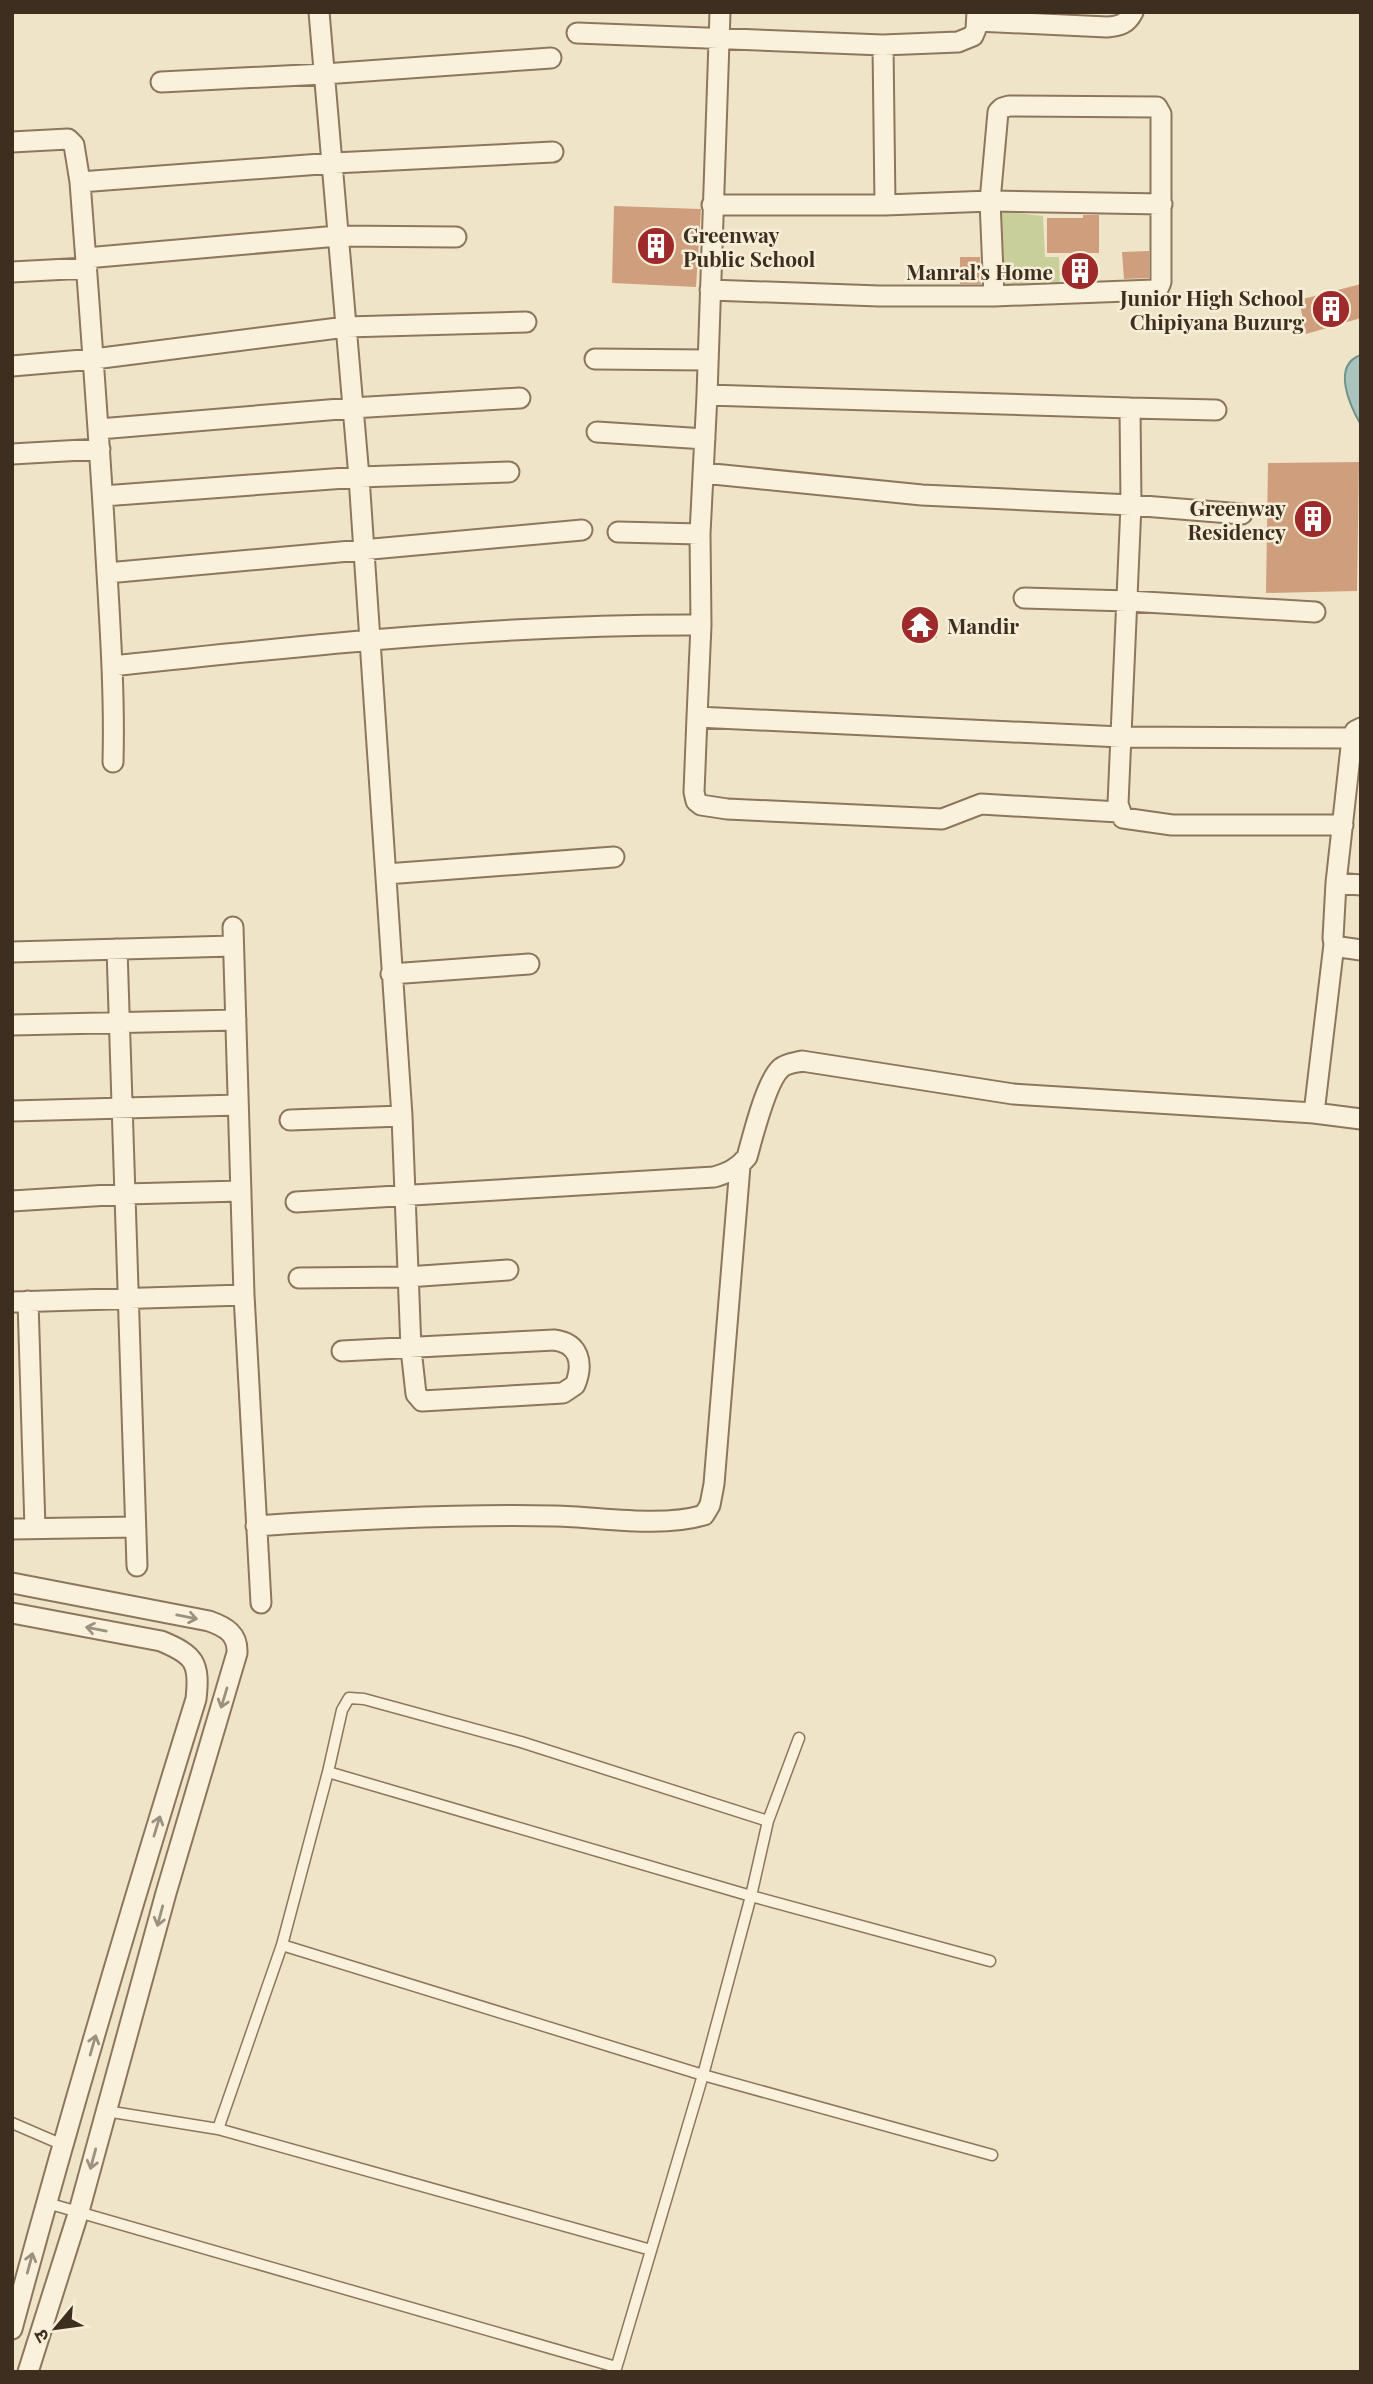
<svg xmlns="http://www.w3.org/2000/svg" width="1373" height="2384" font-family="'Playfair Display','Noto Sans Devanagari',serif">
	<style>
		.green { fill: #c9cf9b }
		.water { fill: #a9c4bc; stroke: #6f938a; stroke-width: 2 }
		.building { fill: #cf9f7d }
		.lines { fill: none; stroke-linecap: round; stroke-linejoin: round }
		.service-casing { stroke: #8d765c; stroke-width: 13 }
		.minor-casing { stroke: #8d765c; stroke-width: 23 }
		.service { stroke: #faf1dc; stroke-width: 10 }
		.minor { stroke: #faf1dc; stroke-width: 19 }
		.oneway { stroke: #9c907e }
		.labels { text-anchor: middle; dominant-baseline: central; stroke-width: 5; stroke-linejoin: round; paint-order: stroke }
		.poi-label { font-size: 21px; font-weight: bold; fill: #3d2e20; stroke: #f7eed8; text-anchor: end }
	</style>
	<rect width="100%" height="100%" fill="#f0e4c8"/>
	<!-- green -->
	<path class="green" d="M997,211L1043,216L1045,257H1059L1060,288L999,292Z"/>
	<!-- water -->
	<path class="water" d="M1361,355V425C1350,406 1331,365 1361,355Z"/>
	<!-- building -->
	<path class="building" d="M614,206L701,209L696,287L612,283Z
		M1083,215H1099V253H1088V280L1072,281V253H1047V218H1083Z
		M1149,251V278L1124,279L1122,252Z
		M960,257H980L981,284H960Z
		M1361,284V318L1306,334L1299,300Z
		M1359,462L1357,591L1266,593L1268,463Z
		M929,607L937,638L911,642L904,613Z"/>
	<g class="lines">
		<!-- service casing -->
		<g class="service-casing">
			<path id="service" d="M328,1772L751,1896L990,1961
				M282,1945L703,2075L992,2155
				M106,2111L218,2129L651,2250
				M12,2123L63,2145
				M218,2129L282,1945L328,1772L342,1710L349,1698L364,1699L521,1742L768,1821
				M47,2203L616,2367
				M615,2372L703,2075L751,1896L768,1821L799,1738"/>
		</g>
		<!-- minor casing -->
		<g class="minor-casing">
			<path id="minor" d="M319,12L359,477L402,1116L411,1349L416,1394L422,1401L563,1393L575,1385C584,1363 579,1343 554,1340L342,1351
				M720,12L707,395L700,534L701,625L697,717L1121,737L1352,738
				M977,21L1107,27C1120,26 1127,24 1133,12
				M577,33L883,45L958,42L973,36L976,29L977,12
				M883,45L885,205
				M161,82L324,74L551,58
				M12,142L68,139L74,145L80,182C89,301 98,419 105,538C109,613 115,687 113,762
				M80,182L334,163L553,152
				M712,205H885L990,201L1162,204
				M86,258L338,236L456,237
				M12,272L87,268
				M710,290L879,296H994L1154,290L1159,287L1161,282V114L1157,107L1009,106L1002,108L998,112L990,201L994,296
				M595,359L707,360
				M12,366L94,359L346,327L526,322
				M707,395L1130,408L1131,505L1118,804L1123,818L1172,825H1343
				M1130,408L1216,410
				M99,429L352,408L520,398
				M597,432L705,439
				M12,454L100,449
				M703,473L922,495L1131,505L1242,514
				M103,496L359,477L509,472
				M618,532L700,534
				M107,573L582,530
				M1024,598L1128,601L1315,612
				M112,666C308,645 504,624 701,625
				M697,717L694,792L696,801L701,805L727,809L942,819L981,804L1119,812
				M1361,728L1355,731L1352,738L1336,883L1333,938L1334,944L1340,947L1361,950
				M386,874L614,857
				M1336,883L1361,885
				M233,927L244,1295
				M117,949L137,1566
				M12,952L233,946
				M391,974L529,964
				M12,1025L236,1020
				M12,1111L238,1105
				M1314,1113L1334,944
				M290,1120L402,1116
				M12,1201L125,1194L241,1191
				M296,1202L714,1177C728,1173 737,1169 747,1157C753,1136 766,1081 781,1068C787,1063 794,1063 802,1061L1013,1094L1314,1113L1361,1119
				M299,1278L407,1277L508,1270
				M28,1301L35,1528
				M12,1302L244,1295L261,1603
				M256,1526C356,1519 456,1514 555,1516C601,1517 660,1528 704,1515L710,1505L714,1484L740,1166
				M12,1529L135,1527
				M12,1583L209,1621C226,1627 238,1634 237,1653L166,1893L79,2211L28,2372
				M12,1613L161,1641C195,1655 200,1663 196,1699C131,1908 69,2118 12,2329"/>
		</g>
		<!-- service -->
		<use href="#service" class="service"/>
		<!-- minor -->
		<use href="#minor" class="minor"/>
	</g>
	<!-- one-way arrows -->
	<defs><path id="oneway-shaft" d="M-6 0H5M1.5-3L5.5 0L1.5 3" fill="none" stroke-width="1.6" stroke-linecap="round" stroke-linejoin="round" transform="scale(1.75)"/></defs>
	<g class="oneway">
		<use href="#oneway-shaft" transform="translate(187 1617) rotate(11)"/>
		<use href="#oneway-shaft" transform="translate(96 1629) rotate(-169)"/>
		<use href="#oneway-shaft" transform="translate(224 1698) rotate(107)"/>
		<use href="#oneway-shaft" transform="translate(157 1826) rotate(-73)"/>
		<use href="#oneway-shaft" transform="translate(160 1916) rotate(105)"/>
		<use href="#oneway-shaft" transform="translate(93 2045) rotate(-74)"/>
		<use href="#oneway-shaft" transform="translate(93 2159) rotate(105)"/>
		<use href="#oneway-shaft" transform="translate(30 2263) rotate(-75)"/>
	</g>
	<!-- icons -->
	<defs>
		<g id="building-disc" transform="scale(2.0125)"><circle r="9.5" fill="#9e2a2b" stroke="#f7eed8"/><path d="M-4-6H4V6H1V3H-1V6H-4ZM-2.5-4.3h1.7v1.8h-1.7ZM.8-4.3h1.7v1.8H.8ZM-2.5-1h1.7V.8h-1.7ZM.8-1h1.7V.8H.8Z" fill="#fff"/></g>
		<g id="temple-disc" transform="scale(2.0125)"><circle r="9.5" fill="#9e2a2b" stroke="#f7eed8"/><path d="M0-6L5-2H3V0L6.5 2.5H4V6H1.5V3h-3V6H-4V2.5H-6.5L-3 0V-2H-5Z" fill="#fff"/></g>
	</defs>
	<g fill-rule="evenodd">
		<use href="#building-disc" x="656" y="246"/>
		<use href="#building-disc" x="1080" y="271"/>
		<use href="#building-disc" x="1331" y="309"/>
		<use href="#building-disc" x="1313" y="519"/>
		<use href="#temple-disc" x="920" y="625"/>
	</g>
	<g class="labels">
		<!-- poi labels -->
		<g class="poi-label">
			<text x="683" y="234" text-anchor="start">Greenway<tspan x="683" dy="24">Public School</tspan></text>
			<text x="1053" y="271">Manral's Home</text>
			<text x="1304" y="297">Junior High School<tspan x="1304" dy="24">Chipiyana Buzurg</tspan></text>
			<text x="1286" y="507">Greenway<tspan x="1286" dy="24">Residency</tspan></text>
			<text x="947" y="625" text-anchor="start">Mandir</text>
		</g>
	</g>
	<!-- border -->
	<rect width="1373" height="2384" fill="none" stroke="#3d2e20" stroke-width="28"/>
	<!-- north arrow -->
	<g transform="translate(56 2328) rotate(241)" stroke="#f7eed8" stroke-width="5" paint-order="stroke">
	<path d="M0-5L12 26L0 18L-12 26Z" fill="#3d2e20"/>
	<text y="-10" font-size="19" font-weight="bold" text-anchor="middle" fill="#3d2e20">उ</text>
	</g>
</svg>
